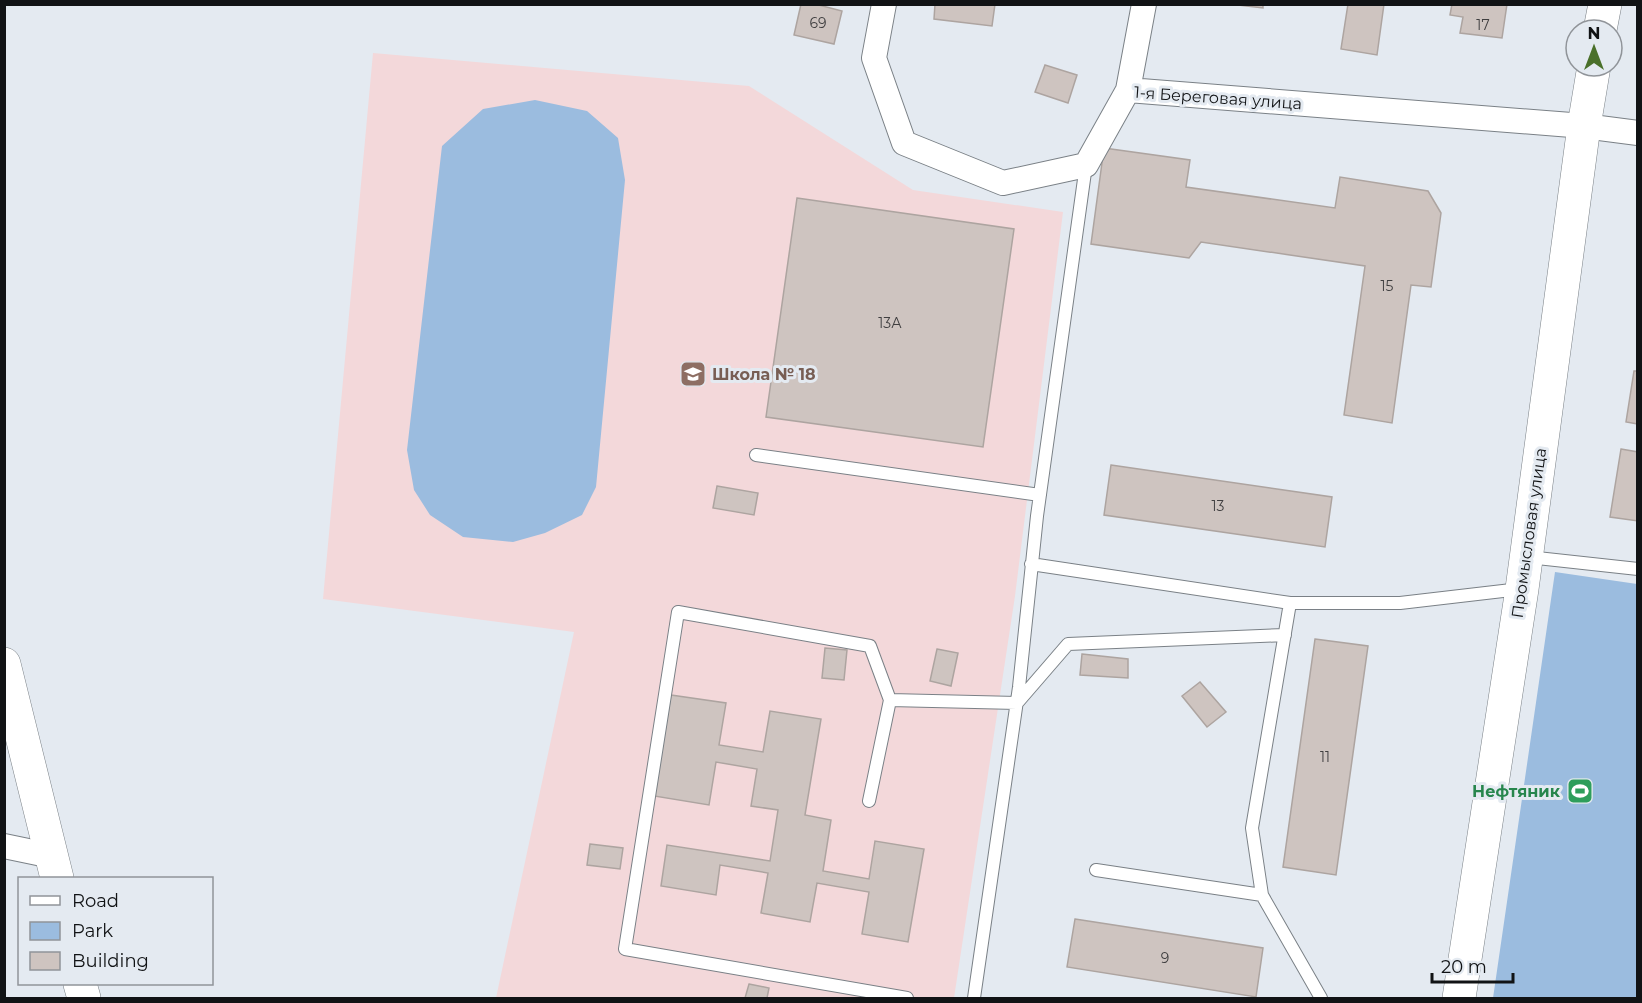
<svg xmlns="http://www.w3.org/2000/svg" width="1642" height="1003" font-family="Montserrat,sans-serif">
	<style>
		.education { fill: #f3d8da }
		.green { fill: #9bbcdf }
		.building { fill: #cec4c0; stroke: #ada4a0; stroke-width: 1.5 }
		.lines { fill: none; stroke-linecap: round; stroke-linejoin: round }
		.lane-casing { stroke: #7a8086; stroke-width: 14 }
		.street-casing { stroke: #7a8086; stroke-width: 26 }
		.secondary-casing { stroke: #7a8086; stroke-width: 34 }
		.lane { stroke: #fff; stroke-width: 12 }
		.street { stroke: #fff; stroke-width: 24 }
		.secondary { stroke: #fff; stroke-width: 33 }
		.labels { text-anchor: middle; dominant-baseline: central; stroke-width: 6; stroke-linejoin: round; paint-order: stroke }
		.number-label { font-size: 14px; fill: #403f40 }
		.street-label { font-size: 16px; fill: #111315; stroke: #e4eaf1 }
		.education-label { font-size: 16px; font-weight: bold; fill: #785e54; stroke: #e4eaf1; text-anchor: start }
		.leisure-label { font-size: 16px; font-weight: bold; fill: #27864d; stroke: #e4eaf1; text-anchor: end }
	</style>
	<rect width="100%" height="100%" fill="#e4eaf1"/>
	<!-- education -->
	<path class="education" d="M373,53L749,86L913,190L1063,212L1015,596L954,998H496L574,632L323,599Z"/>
	<!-- green -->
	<path class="green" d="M535,100L587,111L618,138L625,180L596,487L582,515L545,533L513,542L463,537L430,515L414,490L407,450L442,146L483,109Z
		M1555,572L1637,584V998H1493Z"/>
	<!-- building -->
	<path class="building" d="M801,4H815L842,11L834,44L794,35Z
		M935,4H995L992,26L934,19Z
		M1229,4H1263V8Z
		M1348,4H1384L1377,55L1341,49Z
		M1452,4H1507L1502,38L1460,33L1463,17L1450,15Z
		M1045,65L1077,75L1068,103L1035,92Z
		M1104,148L1190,160L1186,187L1335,208L1340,177L1428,191L1441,213L1431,287L1411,285L1392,423L1344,415L1365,266L1201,242L1189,258L1091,244Z
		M797,198L1014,229L983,447L766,417Z
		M1634,371H1638V424L1626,422Z
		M1621,449L1638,452V521L1610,517Z
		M1111,465L1332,497L1325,547L1104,515Z
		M717,486L758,493L754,515L713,508Z
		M1315,639L1368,646L1336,875L1283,867Z
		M825,648L847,650L844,680L822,678Z
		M937,649L958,653L951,686L930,681Z
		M1082,654L1128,659V678L1080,675Z
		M1200,682L1226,712L1207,727L1182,696Z
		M671,695L726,703L719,745L763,752L770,711L821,719L805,815L831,820L823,871L869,879L875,841L924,849L908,942L862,934L869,892L817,883L810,922L761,913L768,873L720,865L716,895L661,886L667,845L770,861L778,810L751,806L757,769L716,762L709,805L654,796Z
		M590,844L623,848L620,869L587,865Z
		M1075,919L1263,948L1256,997L1067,967Z
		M749,984L769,988L767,998H745Z"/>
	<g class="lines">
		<!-- lane casing -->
		<g class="lane-casing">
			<path id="lane" d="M756,455L1040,495
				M1528,557L1638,569
				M1031,564L1290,603
				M890,700L1017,703L1068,644L1285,635
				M869,801L890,700L870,646L678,612L625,949L907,998
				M1096,870L1262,895L1321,998
				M1262,895L1252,828L1290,603H1400L1520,589
				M974,998L1019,687L1037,516L1086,165"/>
		</g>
		<!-- street casing -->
		<g class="street-casing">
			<path id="street" d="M884,4L874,58L904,143L1003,183L1086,165L1128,90L1584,126L1638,133
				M1128,90L1144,4
				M4,846L52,856"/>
		</g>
		<!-- secondary casing -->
		<g class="secondary-casing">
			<path id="secondary" d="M1600,30L1605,4
				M4,664L57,878
				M80,984L84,998
				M1459,998L1522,589L1584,126L1594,66"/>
		</g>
		<!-- lane -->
		<use href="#lane" class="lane"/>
		<!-- street -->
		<use href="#street" class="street"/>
		<!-- secondary -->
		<use href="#secondary" class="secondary"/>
	</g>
	<!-- icons -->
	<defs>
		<g id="school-square" transform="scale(1.35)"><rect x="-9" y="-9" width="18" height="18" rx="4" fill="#8d6e63" stroke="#e4eaf1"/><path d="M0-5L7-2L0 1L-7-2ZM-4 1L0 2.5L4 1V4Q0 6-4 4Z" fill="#fff"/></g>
		<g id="stadium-square" transform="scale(1.35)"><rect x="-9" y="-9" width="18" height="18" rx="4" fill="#2e9e5b" stroke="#e4eaf1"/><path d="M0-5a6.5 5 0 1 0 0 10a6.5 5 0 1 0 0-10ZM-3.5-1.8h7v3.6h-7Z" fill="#fff"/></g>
	</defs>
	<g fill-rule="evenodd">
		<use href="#school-square" x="693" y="374"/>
		<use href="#stadium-square" x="1580" y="791"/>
	</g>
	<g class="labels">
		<!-- number labels -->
		<g class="number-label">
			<text x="818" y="23">69</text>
			<text x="1483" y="25">17</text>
			<text x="1387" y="286">15</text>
			<text x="890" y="323">13А</text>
			<text x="1218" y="506">13</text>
			<text x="1325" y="757">11</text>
			<text x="1165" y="958">9</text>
		</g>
		<!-- street labels -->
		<g class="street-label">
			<text transform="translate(1218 98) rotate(4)">1-я Береговая улица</text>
			<text transform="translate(1529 533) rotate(-82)">Промысловая улица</text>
		</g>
		<!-- education labels -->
		<g class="education-label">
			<text x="712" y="374">Школа № 18</text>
		</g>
		<!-- leisure labels -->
		<g class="leisure-label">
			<text x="1560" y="791">Нефтяник</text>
		</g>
	</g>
	<!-- border -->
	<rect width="1642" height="1003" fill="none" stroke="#111315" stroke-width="12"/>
	<!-- legend -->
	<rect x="18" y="877" width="195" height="108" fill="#e4eaf1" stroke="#909499" stroke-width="1.5"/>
	<rect x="30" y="896" width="30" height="9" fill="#ffffff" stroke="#909499" stroke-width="1.5"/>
	<text x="72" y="907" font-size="18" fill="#111315">Road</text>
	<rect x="30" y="922" width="30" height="18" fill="#9bbcdf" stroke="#909499" stroke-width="1.5"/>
	<text x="72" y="937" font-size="18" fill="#111315">Park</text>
	<rect x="30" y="952" width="30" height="18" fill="#cec4c0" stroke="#909499" stroke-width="1.5"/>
	<text x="72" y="967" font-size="18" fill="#111315">Building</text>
	<!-- north arrow -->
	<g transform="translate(1594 48)"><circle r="28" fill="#e4eaf1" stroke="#909499" stroke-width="1.5"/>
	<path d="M0-4.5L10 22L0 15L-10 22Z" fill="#4a702a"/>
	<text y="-9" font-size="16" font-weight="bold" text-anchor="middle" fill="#111315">N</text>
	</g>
	<!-- scale -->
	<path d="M1432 973v9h81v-9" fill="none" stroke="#111315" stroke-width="3"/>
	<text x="1441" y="973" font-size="18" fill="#111315" stroke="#e4eaf1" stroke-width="4.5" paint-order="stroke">20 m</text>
</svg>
